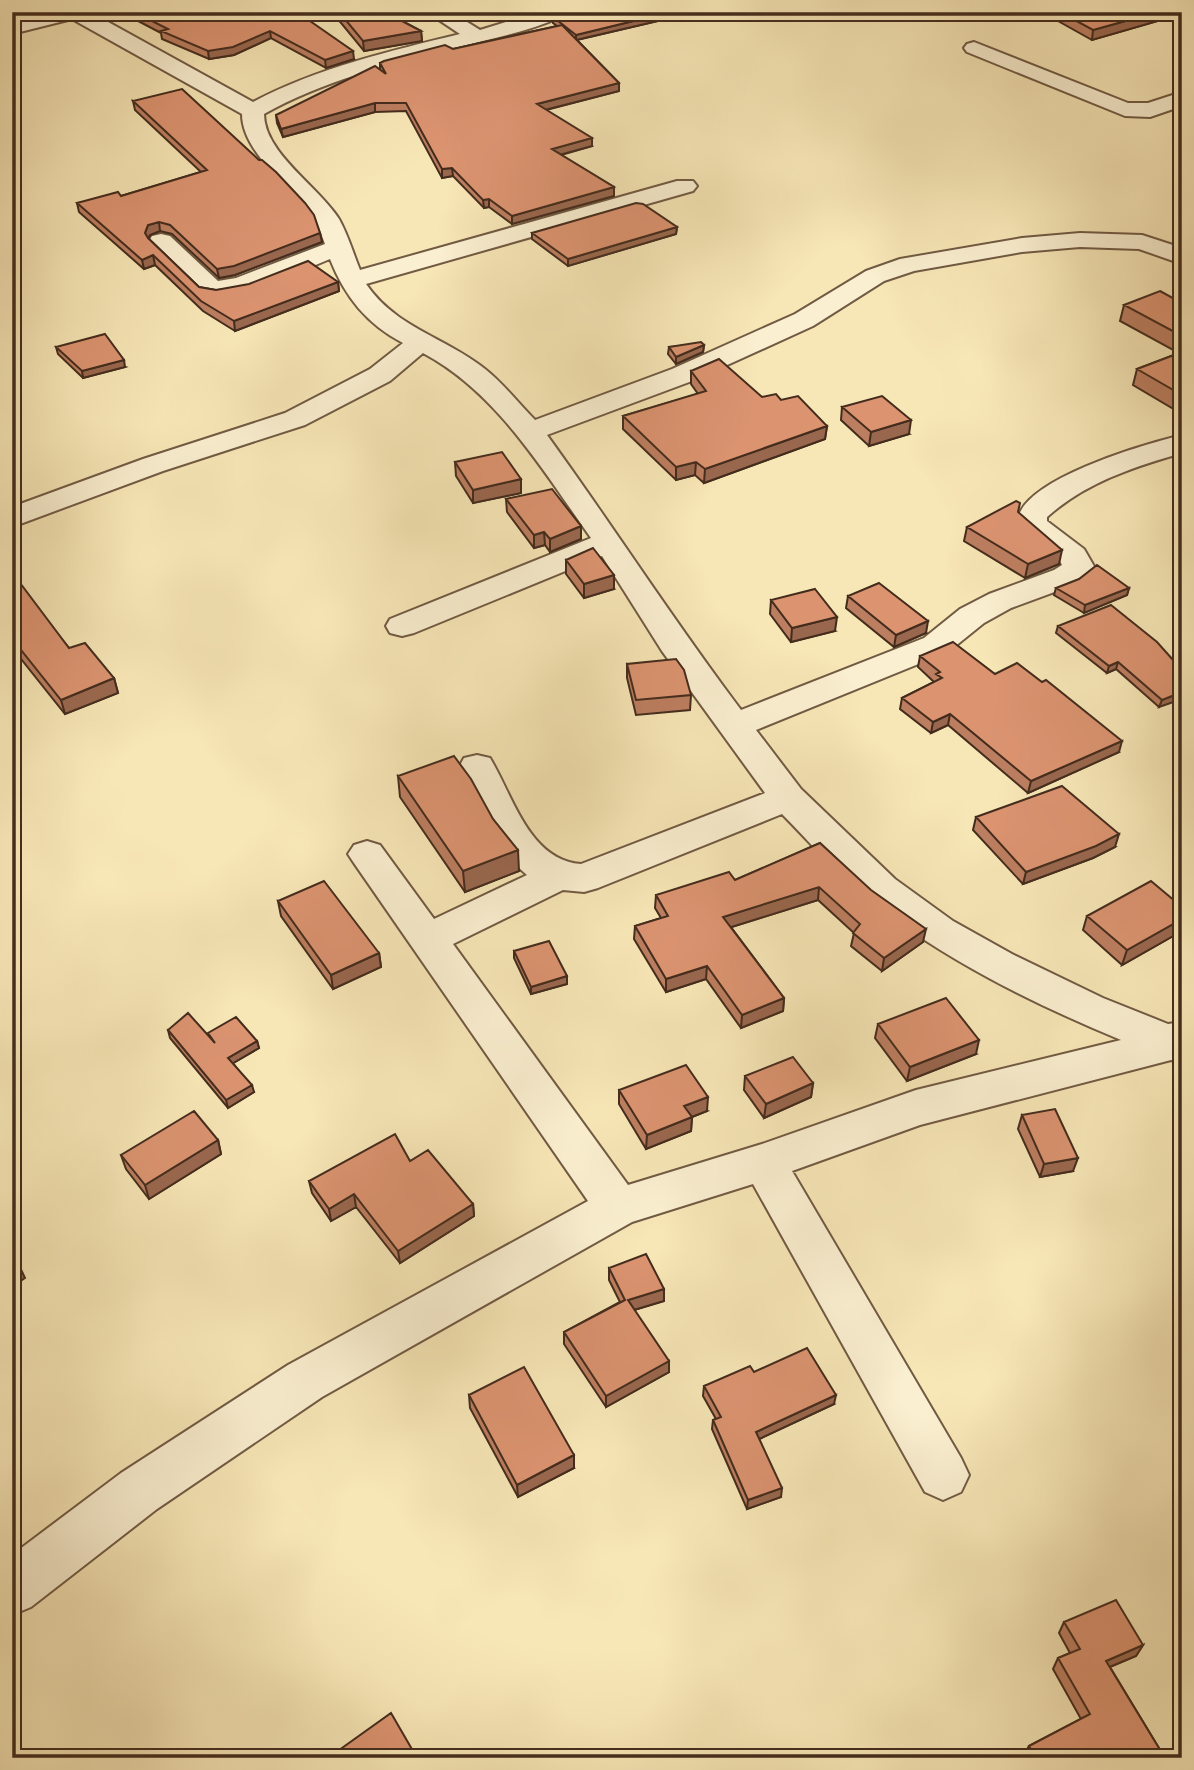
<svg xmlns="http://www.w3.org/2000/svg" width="1194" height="1770" font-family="'IM FELL Double Pica',serif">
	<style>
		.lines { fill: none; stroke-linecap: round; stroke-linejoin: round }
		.minor-casing { stroke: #715a43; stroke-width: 4 }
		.minor { fill: #faefd0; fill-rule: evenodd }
		.wall { fill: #bc7e60; stroke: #442c1d; stroke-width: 2 }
		.shaded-wall { fill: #99674e; stroke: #442c1d; stroke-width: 2 }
		.building { fill: #db9370; stroke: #442c1d; stroke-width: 2 }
	</style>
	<rect width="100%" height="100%" fill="#f7e6b6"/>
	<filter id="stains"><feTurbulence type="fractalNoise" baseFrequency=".00286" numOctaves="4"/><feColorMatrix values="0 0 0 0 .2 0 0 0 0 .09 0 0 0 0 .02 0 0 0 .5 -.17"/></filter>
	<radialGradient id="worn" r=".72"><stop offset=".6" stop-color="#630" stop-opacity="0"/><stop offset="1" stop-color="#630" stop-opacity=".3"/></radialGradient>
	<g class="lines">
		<!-- minor casing -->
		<g class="minor-casing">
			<path id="minor" d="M51,12H90L253,102C317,68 390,51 460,34L427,12H451L480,30L539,12H566L563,16C528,32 492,38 455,48C390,64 323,81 264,114C264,153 319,187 339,219C348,235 353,253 360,270L677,181H693L697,186L693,191L366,284C396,328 445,337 485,369C503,383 519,404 535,420L672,369L795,314L866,271L900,259L1022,238L1080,233L1142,235L1182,248V264L1139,249L1080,247L1022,252L914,271L884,281L813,326L692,381L547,435C613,526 673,620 741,710L924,638L960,609L989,594L1054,570L1062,565L1060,561L1017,524C1017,480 1146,444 1182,435V453C1133,467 1085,483 1047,517V521L1084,549L1095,568L1090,575L1076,584L1011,608L984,623L948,652L756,730L801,789L895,879L953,921L1012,954L1103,998L1168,1024L1182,1022V1063L1171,1060L920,1125L792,1171L961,1458L969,1475L961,1492L943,1500L925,1492L753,1184L632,1222L322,1397L157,1509L31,1607L12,1615V1555L121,1473L288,1365L588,1201L354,863L348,854L354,845L367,841L380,845L434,919L527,875C494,848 478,804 459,767L464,758L477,755L490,758C513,796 529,860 581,864L765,793L662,651L602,556L414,633L402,636L390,633L386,626L390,619L591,538C543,471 498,393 423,353L390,381L305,425L163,471L12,527V507L143,459L285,413L370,369L403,343C367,324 345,297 330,259C297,272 238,304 203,295L152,246L149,241L152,236L161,234L170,236L218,281L236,278L325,244C322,237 320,229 317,223C297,190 242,155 242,114L72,19L12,34V22ZM782,814C811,843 838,876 870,901C945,960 1032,1003 1121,1040L916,1090L762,1144L628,1185L453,944L563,890L584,892L598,888Z
				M974,42L1128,103H1148L1182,92V106L1150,117L1125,116L967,52L964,48L967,44Z"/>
		</g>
		<!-- minor -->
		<use href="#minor" class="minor"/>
	</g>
	<!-- wall -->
	<path class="wall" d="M121,12H297L354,59L326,68L271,38L234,55L209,59L162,39L161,33Z
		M332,12H385L421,31L422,41L364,51Z
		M1042,12H1176L1175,16L1092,40Z
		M658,15V21L577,40L619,83V91L546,110L592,146L561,155L614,187V196L512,224L489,207L484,208L453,176L442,178L406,111L375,112L283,137L277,123L276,115L380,70V63L453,49L557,26L553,23V17Z
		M133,101L320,233L322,242L235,275L219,278L172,234L160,231L150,235L148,238L199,287L216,290L338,282L339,291L235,331L203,311L155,265L144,269L79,212L77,203L121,196L201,172L135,110Z
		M677,227L676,234L568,266L532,239V233Z
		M1182,303V414L1133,385L1137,369L1179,353L1120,321L1124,305Z
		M704,345L703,352L676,364L668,354L669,347Z
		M56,347L125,367L83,378L58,354Z
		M691,371L762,397L781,400L827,426L825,439L704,483L695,475L676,480L623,429V416L698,394L691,384Z
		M842,407L909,434L869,446L841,420Z
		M455,462L521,479V493L473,503L456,476Z
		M506,499L581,526V539L550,552L545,545L534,548L507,512Z
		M1018,512L1059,564L1025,578L964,541L967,527Z
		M566,560L614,589L584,598L566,574Z
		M12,579L69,648L114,678L118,693L65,714L21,659L12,663Z
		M1056,588H1129L1127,595L1084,613L1054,595Z
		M848,596L926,633L894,647L846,608Z
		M771,600L835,631L791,642L770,614Z
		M1058,626L1182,670L1159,707L1116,669L1107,673L1056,633Z
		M920,656L995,674L1119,752L1028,793L948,725L931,733L900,709L902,698L934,682L918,667Z
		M627,664L691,695L690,710L636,715L627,678Z
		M398,776L519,871L465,892L400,797Z
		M976,817L1115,847L1093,858L1023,884L973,830Z
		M820,843L923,942L882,971L851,946L854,933L818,900L731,927L784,998L783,1011L741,1028L706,979L666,992L634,939L635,926L661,918L655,908L656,895L735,880Z
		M278,901L379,953L381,967L333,989L281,916Z
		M1182,907V931L1122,965L1083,930L1087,916Z
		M514,951L567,976V984L531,994L514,958Z
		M878,1024L976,1054L907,1081L875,1038Z
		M168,1030L257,1041L259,1048L233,1063L254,1092L228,1108L170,1038Z
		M745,1076L813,1083L811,1097L764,1118L744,1090Z
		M619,1090L707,1111L692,1117L691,1131L646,1149L619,1104Z
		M1022,1115L1073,1171L1040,1177L1018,1129Z
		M218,1140L221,1154L149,1199L126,1169L121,1155Z
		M410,1161L473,1204L474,1216L400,1263L356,1207L331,1221L312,1193L309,1181Z
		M609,1268L664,1289V1301L634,1310L669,1372L606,1407L564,1344V1332L620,1302L609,1280Z
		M754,1372L834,1404L759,1439L781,1497L747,1509L712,1429L713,1420L716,1419L703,1396L704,1386Z
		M469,1395L574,1468L518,1497L470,1408Z
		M1064,1622L1143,1645L1136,1656L1110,1667L1165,1758H1025L1023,1756L1029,1746L1081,1719L1053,1669L1058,1658L1070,1653L1059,1633Z"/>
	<!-- shaded-wall -->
	<path class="shaded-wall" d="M1158,12H1176L1175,16L1092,40L1093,30Z
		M658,15V21L576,40V35Z
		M270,31L271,38L234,55L209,59L208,51Z
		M421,31L422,41L364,51L363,41Z
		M353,51L354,59L326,68L325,60Z
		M619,83V91L537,112V104Z
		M375,103V112L283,137L281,129Z
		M592,138V146L552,157V149Z
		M452,168L453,176L442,178V169Z
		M614,187V196L512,224V216Z
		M489,199V207L484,208L483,200Z
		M159,222L160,231L150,235L147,242L145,233L148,225Z
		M677,227L676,234L568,266V259Z
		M320,233L322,242L235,275L219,278L217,269Z
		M153,255L155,265L144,269L142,260Z
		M338,282L339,291L235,331L234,321Z
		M704,345L703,352L676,364V357Z
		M124,360L125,367L83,378L82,371Z
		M911,420L909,434L869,446L871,432Z
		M827,426L825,439L704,483L705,469Z
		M696,462L695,475L676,480V467Z
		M521,479V493L473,503V490Z
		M581,526V539L550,552V539Z
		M544,532L545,545L534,548V535Z
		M1062,550L1059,564L1025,578L1028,564Z
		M614,575V589L584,598V584Z
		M1129,588L1127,595L1084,613L1085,605Z
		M837,617L835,631L791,642L792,628Z
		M928,621L926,633L894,647L896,635Z
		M17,645L21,659L12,663V647Z
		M1118,662L1116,669L1107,673L1109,666Z
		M114,678L118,693L65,714L61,700Z
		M1182,692V699L1159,707L1162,700Z
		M950,714L948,725L931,733L933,722Z
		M1122,741L1119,752L1028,793L1031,781Z
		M1119,834L1115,847L1093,858L1023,884L1026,872Z
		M518,850L519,871L465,892L463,871Z
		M819,887L818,900L722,930L723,917Z
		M1182,919V931L1122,965L1127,950Z
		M926,929L923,942L882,971L884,958Z
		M379,953L381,967L333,989L331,975Z
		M707,966L706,979L666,992V979Z
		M567,976V984L531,994V987Z
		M784,998L783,1011L741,1028L742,1015Z
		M979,1040L976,1054L907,1081L910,1067Z
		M257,1041L259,1048L230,1065L228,1058Z
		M813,1083L811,1097L764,1118L766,1104Z
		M252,1085L254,1092L228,1108L226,1100Z
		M708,1097L707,1111L684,1120V1106Z
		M692,1117L691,1131L646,1149L647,1135Z
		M218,1140L221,1154L149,1199L145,1185Z
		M1078,1158L1073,1171L1040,1177L1044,1164Z
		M354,1194L356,1207L331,1221L329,1209Z
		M473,1204L474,1216L400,1263L398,1251Z
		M17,1261L25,1278L12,1287V1264Z
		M664,1289V1301L627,1312L628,1300Z
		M669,1361V1372L606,1407V1396Z
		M836,1395L834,1404L755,1441L756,1432Z
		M574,1455V1468L518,1497L517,1485Z
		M782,1488L781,1497L747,1509L748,1500Z
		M1143,1645L1136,1656L1100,1671L1106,1661Z
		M413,1751L414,1758H403Z"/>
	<!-- building -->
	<path class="building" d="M134,12H297L353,51L325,60L270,31L233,47L208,51L161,31L168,29Z
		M339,12H385L421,31L363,41Z
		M564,12H650L658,15L576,35L553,17Z
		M1060,12H1158L1093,30Z
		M562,25L619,83L537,104L592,138L552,149L614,187L512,216L489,199L483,200L452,168L442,169L406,103H375L281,129L276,115L375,66L386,74L380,63L384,61L445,45L453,49Z
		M182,89L259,160H262L276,172L305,203L314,215L320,233L234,266L217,269L170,225L159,222L148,225L145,233L148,238L199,287L216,290L249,284L308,261L338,282L234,321L201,301L153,255L142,260L77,203L118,192L121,196L207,170L133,101Z
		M636,203L643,204L677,227L568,259L532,233Z
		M1160,291L1182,303V336L1124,305Z
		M105,334L124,360L82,371L56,347Z
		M701,342L704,345L676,357L669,347Z
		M1182,352V395L1137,369Z
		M719,359L762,397L776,394L781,400L798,396L827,426L705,469L696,462L676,467L623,416L706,391L691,371Z
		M882,396L911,420L871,432L842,407Z
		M502,452L521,479L473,490L455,462Z
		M552,489L581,526L550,539L544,532L534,535L506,499Z
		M1016,501L1020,503L1018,512L1062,550L1028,564L967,527Z
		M593,548L614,575L584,584L566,560Z
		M1097,565L1129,588L1085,605L1056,588L1079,579Z
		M12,579L14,580L17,579L69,648L85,643L114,678L61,700L17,645L12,647Z
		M879,583L928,621L896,635L848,596Z
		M815,589L837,617L792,628L771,600Z
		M1111,605L1157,642L1182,670V692L1162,700L1118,662L1109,666L1058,626Z
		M953,642L995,674L1017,663L1042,682L1046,680L1122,741L1031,781L950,714L933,722L902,698L942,678L936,674L940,672L920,656Z
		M676,659L684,670L691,695L636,700L627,664Z
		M454,756L471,779L493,819L518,850L463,871L398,776Z
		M1062,786L1119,834L1096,846L1026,872L976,817Z
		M820,843L871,890L926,929L884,958L853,933L860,924L819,887L723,917L784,998L742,1015L707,966L666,979L635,926L668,916L656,895L729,872L735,880Z
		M324,881L379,953L331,975L278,901Z
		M1151,881L1182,907V919L1127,950L1087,916Z
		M549,941L567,976L531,987L514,951Z
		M946,998L979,1040L910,1067L878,1024Z
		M188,1013L215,1043L208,1033L236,1017L257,1041L228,1058L252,1085L226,1100L168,1030Z
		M793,1057L813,1083L766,1104L745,1076Z
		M686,1065L708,1097L684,1106L692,1117L647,1135L619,1090Z
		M1055,1109L1078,1158L1044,1164L1022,1115Z
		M194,1111L218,1140L145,1185L121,1155Z
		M395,1134L410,1161L428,1150L473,1204L398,1251L354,1194L329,1209L309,1181Z
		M646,1254L664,1289L628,1300L669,1361L606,1396L564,1332L625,1300L609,1268Z
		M12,1255L17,1261L12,1264Z
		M807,1348L836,1395L756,1432L782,1488L748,1500L713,1420L721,1417L704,1386L750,1366L754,1372Z
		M524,1367L574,1455L517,1485L469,1395Z
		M1116,1600L1143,1645L1106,1661L1165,1758H1036L1029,1746L1090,1714L1058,1658L1080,1649L1064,1622Z
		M391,1713L413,1751L403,1758H328Z"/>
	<!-- margin -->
	<rect width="1194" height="1770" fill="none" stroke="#f7e6b6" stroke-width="42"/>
	<rect x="14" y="14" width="1166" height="1742" fill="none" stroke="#442c1d" stroke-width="3.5"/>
	<rect x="21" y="21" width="1152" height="1728" fill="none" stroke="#442c1d" stroke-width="2"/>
	<rect width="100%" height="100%" filter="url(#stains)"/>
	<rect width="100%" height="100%" fill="url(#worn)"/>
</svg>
